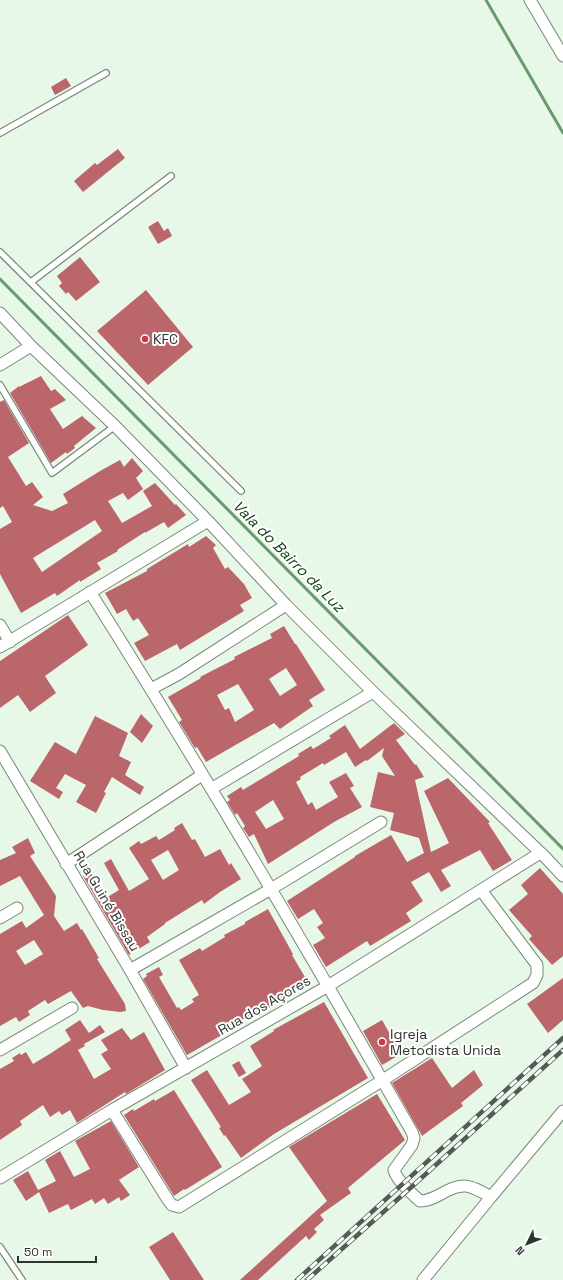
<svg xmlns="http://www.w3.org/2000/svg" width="563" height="1280" font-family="'Space Grotesk',sans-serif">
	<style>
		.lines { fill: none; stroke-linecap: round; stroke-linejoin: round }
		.stream { stroke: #6a9a6d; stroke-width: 3 }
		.building { fill: #bb666a; fill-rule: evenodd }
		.service-casing { stroke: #798779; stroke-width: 8 }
		.minor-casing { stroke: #798779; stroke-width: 13 }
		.service { stroke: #fff; stroke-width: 5.5 }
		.minor { stroke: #fff; stroke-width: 11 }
		.rail-casing { stroke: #535b54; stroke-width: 4.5 }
		.rail { stroke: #fff; stroke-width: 3; stroke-dasharray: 9; stroke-linecap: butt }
		.poi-dot { fill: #c9384c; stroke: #fff; stroke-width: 1.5 }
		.labels { text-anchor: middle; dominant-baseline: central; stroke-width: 4; stroke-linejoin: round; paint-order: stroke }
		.poi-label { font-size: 14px; fill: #2e342f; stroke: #fff; text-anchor: start }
		.street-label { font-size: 14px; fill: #2e342f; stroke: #fff }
		.water-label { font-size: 15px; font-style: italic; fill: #13421a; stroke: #fff }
	</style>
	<rect width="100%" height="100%" fill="#e8f8e8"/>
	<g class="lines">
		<!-- stream -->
		<path class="stream" d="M486,0L563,133
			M0,279L563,849"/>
	</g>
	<!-- building -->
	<path class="building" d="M66,78L71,86L55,95L51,87Z
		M118,149L125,158L83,192L74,181L95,163L97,165Z
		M158,221L164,231L168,228L172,236L158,244L148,227Z
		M80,257L100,282L76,301L68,292L66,294L59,286L62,283L57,276Z
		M146,290L193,347L148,385L97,331Z
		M41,376L51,391L55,389L66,400L50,409L63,429L82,416L96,428L74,446L75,448L67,454L66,452L51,463L10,393L19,386V387Z
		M4,400L29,443L8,457L26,486L32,482L43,497L33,505L52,511L68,503L63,494L100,471L120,460L124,467L132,458L143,471L136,478L143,489L128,500L123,493L108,501L122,523L152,506L143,491L155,483L175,505L176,504L186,515L168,528L164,522L145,533V532L117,550L118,551L97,563L101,569L80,582V580L57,596L55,593L21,613L0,574V529L12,522L3,506L0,508V402ZM95,520L102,531L42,572L33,558Z
		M206,536L216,545L213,548L225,569L228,567L244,584L252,598L240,605L244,611L180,650L177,644L145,661L134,643L149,635L138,618L133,621L126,609L117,614L105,593L147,571V569L188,544L189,547Z
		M68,615L88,645L45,676L56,693L30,712L18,695L0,708V661Z
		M284,626L295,644H296L325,690L309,700L313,706L280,729L274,723L206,762L197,747L195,748L179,722L182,720L168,697L201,678L200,677L235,659L234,657L272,638L270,634ZM286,668L297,685L280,696L269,679ZM238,684L254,710L235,722L229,708L225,710L217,695Z
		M141,714L153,726L142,743L130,732Z
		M95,716L128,733L119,756L131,762L125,775L144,787L140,795L112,777L104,792L106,793L96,813L76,802L86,785L65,774L56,788L63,792L59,799L30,781L55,742L76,754Z
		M394,723L405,734L396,740L415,765L416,764L424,777L415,780L431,852L449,843L424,791L448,778L490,822L488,823L512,860L493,871L480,850L441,870L451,886L441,892L429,872L411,882L423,901L406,913L411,921L370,946L367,941L326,967L313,945L325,938L317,927L323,923L314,909L298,919L287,901L355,857V856L391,835L407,862L424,853L419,838L390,830L394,813L370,807L378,772L395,776L382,756L384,748L367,761L366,760L355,767L346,752L324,765L323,763L300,777L301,779L296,782L308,805L312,802L316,810L338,797L329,782L346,773L354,786L350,788L362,807L334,822L268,864L254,834L249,837L243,828L245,826L237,813L235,815L227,802L230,800L227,796L241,787L243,790L299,756L298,754L311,746L313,749L331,738L329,736L345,725L360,749ZM273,800L284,819L266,829L255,812Z
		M182,823L192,840L195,839L205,857L220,849L229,865L231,863L241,879L220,892L204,904L202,900L165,923V924L147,937L150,942L129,955L83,876L90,871L106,898L119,890L104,863L111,859L129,891L149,879L129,848L139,841L141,844L156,836L159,840L175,830L174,828ZM168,850L179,870L163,880L151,860Z
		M28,838L35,853L30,856L56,896L54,916L64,931L77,923L81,930L82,929L99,958L97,959L125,1004L126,1011L120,1012L103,1010L88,1006L83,1008L71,991L48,1004L45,1000L28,1011L30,1015L19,1022L16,1017L0,1026V934L22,921L26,928L44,915L20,876L0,886V860L16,853L12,847ZM34,940L43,954L25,965L16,951Z
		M540,868L563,894V956L552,965L529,939L532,936L509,910L528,894L521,885Z
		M268,909L293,954L292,955L309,984L267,1009L266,1006L240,1021L241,1024L187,1055L143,979L147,976L146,974L159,967L163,975L159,977L177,1008L179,1007L181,1010L194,1002L192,999L199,995L179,960L200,948L202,951L225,937L224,935L245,924V922Z
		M563,978V1020L548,1033L527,1004Z
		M324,1002L368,1078L274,1134L241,1158L225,1135L224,1136L219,1128L221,1127L191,1080L207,1070L229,1105L251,1092L242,1079L262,1066L250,1046L274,1031L273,1030Z
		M80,1020L89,1033L100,1025L105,1032L84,1044L85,1046L78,1050L94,1079L111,1069L101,1054L108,1050L101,1040L122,1028L131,1040L144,1032L165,1070L126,1094L125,1092L77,1123L70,1110L62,1115L59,1111L50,1117L43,1105L20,1121L22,1125L0,1140V1069L14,1061L12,1058L20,1053L21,1055L26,1052L33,1064L48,1055L71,1040L65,1030Z
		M382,1020L401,1054L382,1065L363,1031Z
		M432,1058L452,1088L474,1070L483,1085L461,1103L463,1106L422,1136L392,1083Z
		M239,1061L246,1073L239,1077L232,1065Z
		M174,1090L222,1167L185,1190L184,1189L174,1196L124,1115L133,1109L134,1111L154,1099L155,1101Z
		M377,1094L405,1140L348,1188L351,1193L320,1215L324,1220L314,1229L317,1232L309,1240L306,1236L258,1280H240L327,1201L289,1147Z
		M111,1121L139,1167L119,1180L130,1195L121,1201L119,1197L108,1204L104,1198L95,1204L92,1199L71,1210L68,1204L49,1213L39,1192L26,1201L13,1180L28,1171L38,1190L56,1181L45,1160L60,1151L74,1177L90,1169L75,1141Z
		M173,1232L204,1280H170L149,1247Z"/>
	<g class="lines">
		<!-- service casing -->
		<g class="service-casing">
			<path id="service" d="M0,133L106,73
				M0,252L241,491
				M31,282L171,176
				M0,385L52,473L115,426
				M0,1247L22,1280"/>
		</g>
		<!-- minor casing -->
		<g class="minor-casing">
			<path id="minor" d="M530,0L563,56
				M0,313L31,346L115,426L208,521L286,605L373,692L545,857L563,876
				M0,365L31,346
				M90,592C202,769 308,950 412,1132L414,1138L412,1145L394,1170C396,1179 412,1194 420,1201C428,1201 434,1198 441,1194C463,1181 470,1185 491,1197L563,1111
				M0,625L10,642
				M0,647L208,521
				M151,689L179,674L286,605
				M0,751L130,970L186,1068
				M211,789L373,692
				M66,864L202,775
				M0,918L17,908
				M130,970L271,889L381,822
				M0,1050L72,1008
				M112,1110L168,1200L172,1205L179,1207L383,1080L533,983L537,975V965L481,890
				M0,1178L112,1110L328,986L540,853
				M423,1280L491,1197"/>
		</g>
		<!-- service -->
		<use href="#service" class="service"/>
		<!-- minor -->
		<use href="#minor" class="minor"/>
		<!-- rail casing -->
		<g class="rail-casing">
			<path id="rail" d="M297,1280L563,1038
				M307,1280L407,1191L563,1050"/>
		</g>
		<!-- rail -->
		<use href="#rail" class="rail"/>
	</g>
	<!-- markers -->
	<g class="poi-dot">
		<circle cx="145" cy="339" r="4"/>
		<circle cx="382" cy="1042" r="4"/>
	</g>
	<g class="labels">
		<!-- poi labels -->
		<g class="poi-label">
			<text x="153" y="339">KFC</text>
			<text x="390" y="1034">Igreja<tspan x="390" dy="16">Metodista Unida</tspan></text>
		</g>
		<!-- street labels -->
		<g class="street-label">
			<text transform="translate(107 901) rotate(59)">Rua Guiné Bissau</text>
			<text transform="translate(264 1005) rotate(-30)">Rua dos Açores</text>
		</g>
		<!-- water labels -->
		<g class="water-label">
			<text transform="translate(289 556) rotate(45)">Vala do Bairro da Luz</text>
		</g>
	</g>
	<!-- north arrow -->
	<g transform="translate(527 1244) rotate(227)" stroke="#ffffff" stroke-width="3" paint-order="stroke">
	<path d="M0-3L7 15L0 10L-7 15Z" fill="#2e342f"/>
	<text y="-6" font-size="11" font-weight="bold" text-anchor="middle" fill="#2e342f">N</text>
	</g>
	<!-- scale -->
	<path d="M18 1256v6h78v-6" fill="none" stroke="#2e342f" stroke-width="2"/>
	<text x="24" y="1256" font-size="12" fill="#2e342f" stroke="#ffffff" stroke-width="3" paint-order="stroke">50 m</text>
</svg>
